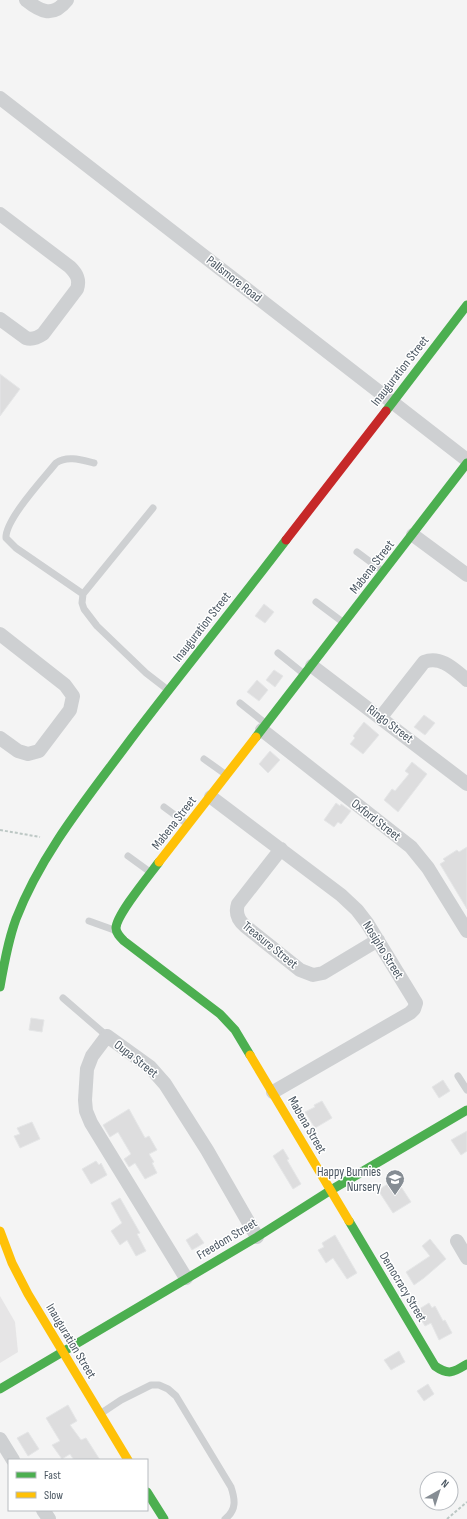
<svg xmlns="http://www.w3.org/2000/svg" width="467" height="1519" font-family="'Sofia Sans Condensed',sans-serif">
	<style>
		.education { fill: #e6e5e6 }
		.building { fill: #ddddde; stroke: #e5e6e7 }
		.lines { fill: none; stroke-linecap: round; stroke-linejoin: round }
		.path { stroke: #bcc7c4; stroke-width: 2; stroke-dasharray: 3 2; stroke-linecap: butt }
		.lane { stroke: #ced0d2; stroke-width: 7 }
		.street { stroke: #ced0d2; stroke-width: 14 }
		.fast { stroke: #4caf50; stroke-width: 9 }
		.slow { stroke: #ffc107; stroke-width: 9 }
		.jam { stroke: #c62828; stroke-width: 9 }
		.labels { text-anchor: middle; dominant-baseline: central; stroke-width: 3; stroke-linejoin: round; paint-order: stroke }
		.street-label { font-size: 13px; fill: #4a5661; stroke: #fff }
		.poi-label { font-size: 13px; fill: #4a5661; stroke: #fff; text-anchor: end }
	</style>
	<rect width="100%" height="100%" fill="#f4f4f4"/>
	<!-- education -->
	<path class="education" d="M0,1296L15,1322L18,1352L0,1363Z"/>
	<!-- building -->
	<path class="building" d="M0,374L20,389L0,416Z
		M264,604L274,612L265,623L255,616Z
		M274,670L283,676L275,687L266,680Z
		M257,680L268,690L259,701L247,692Z
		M424,715L435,723L425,735L414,727Z
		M364,722L379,735L363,754L350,744L355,738L353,736Z
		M270,751L280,760L268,773L259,764Z
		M412,762L427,774L398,812L384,800L392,789L395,791L409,774L405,771Z
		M336,803L340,806L341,804L351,811L341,824L338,822L334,827L324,820Z
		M467,847V909L440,864L445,861L443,859L457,850L459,852Z
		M31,1018L44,1020L42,1032L29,1030Z
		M443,1080L450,1091L439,1098L432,1087Z
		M322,1101L332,1118L315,1128L305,1112L315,1107L314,1105Z
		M129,1109L145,1138L149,1136L157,1150L149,1154L154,1162L152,1163L157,1173L145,1179L135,1163L129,1167L124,1159L131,1154L118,1132L110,1137L103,1125Z
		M32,1122L40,1139L20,1148L14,1136L20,1134L17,1128Z
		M467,1131V1151L461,1155L451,1140Z
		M283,1149L289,1159L287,1160L301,1184L293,1189L273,1156Z
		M96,1161L99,1165L101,1163L107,1175L91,1184L82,1169Z
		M396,1179L411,1202L393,1213L378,1190Z
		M120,1198L140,1233L137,1234L146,1251L136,1256L127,1240L120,1245L111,1231L122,1223L111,1203Z
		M197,1233L204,1243L192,1250L186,1240Z
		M335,1235L357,1273L347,1279L333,1258L326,1263L318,1250L324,1247L322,1243Z
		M430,1239L446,1259L424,1278L414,1285L406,1272L430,1256L422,1246Z
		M429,1303L432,1308L435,1306L443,1321L445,1320L452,1333L439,1340L431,1323L425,1326L416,1311Z
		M399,1351L405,1362L391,1370L384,1360Z
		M428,1384L434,1394L424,1401L417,1391Z
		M68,1405L77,1421L70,1425L81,1440L86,1438L100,1460H74L70,1454L62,1459L52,1445L60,1441L46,1418Z
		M28,1432L39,1449L28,1456L17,1438Z"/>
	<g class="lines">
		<!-- path -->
		<path class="path" d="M0,830L40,837
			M447,1519L467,1502"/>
		<!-- lane -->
		<path class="lane" d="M153,508L83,594L82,603L84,609L97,626L146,673L168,690
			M357,552L384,572
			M83,594L16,548L6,538C5,520 43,479 56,463C67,455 82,460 94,463
			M316,602L344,623
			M278,653L304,674
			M240,703L265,723
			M204,759L225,774
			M164,807L187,824
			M128,856L150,872
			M89,921L114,930
			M63,998L107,1036
			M458,1076L467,1090
			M100,1414L121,1400L151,1385H159L168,1389L176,1396L231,1487C235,1499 237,1510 225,1519"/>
		<!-- street -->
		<path class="street" d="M26,0C41,12 53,18 67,0
			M0,98L467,460
			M0,214L70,267C77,274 80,280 77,289L43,334C37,338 32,340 26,338L0,319
			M413,535L467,575
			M0,634L65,685L73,696L70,710L39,751L28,754L18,751L0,738
			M312,666L467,784
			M381,717L424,662C441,655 455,670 467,680
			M262,730L411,847L428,868L467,931
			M211,797L341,895L357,910L367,923L416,1003L414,1009L410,1013L273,1092
			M281,849L238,904C235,913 238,920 245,926L300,970L313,975L323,973L378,940
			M457,1241L467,1258
			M186,1278L91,1123L86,1111L85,1100L87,1069L92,1056L107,1036L150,1067L165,1084L207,1150L257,1237
			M0,1439L13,1460
			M43,1510L49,1519"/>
		<!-- fast -->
		<path class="fast" d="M386,411L467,305
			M256,737L467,463
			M159,862C151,873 116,915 116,928C116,933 120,937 124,941L220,1014L235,1030L250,1055
			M0,987C4,964 8,941 16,919C42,852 89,796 131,739C182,672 235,607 286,540
			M349,1221L435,1366C449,1376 454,1372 467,1364
			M0,1389L257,1237L331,1190L467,1110
			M147,1492L164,1519"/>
		<!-- slow -->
		<path class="slow" d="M159,862L256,737
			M250,1055L349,1221
			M0,1231L12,1263L28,1294L128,1460"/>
		<!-- jam -->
		<path class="jam" d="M286,540L386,411"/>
	</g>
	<!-- icons -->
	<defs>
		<g id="school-pin" transform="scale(1)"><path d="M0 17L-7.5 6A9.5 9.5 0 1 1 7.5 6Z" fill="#868d94" stroke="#fff"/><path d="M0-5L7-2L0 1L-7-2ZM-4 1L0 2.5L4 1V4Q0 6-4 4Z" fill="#fff"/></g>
	</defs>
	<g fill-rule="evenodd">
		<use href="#school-pin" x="395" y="1179"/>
	</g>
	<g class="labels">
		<!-- street labels -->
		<g class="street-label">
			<text transform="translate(234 279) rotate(38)">Pallsmore Road</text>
			<text transform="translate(400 371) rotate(-52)">Inauguration Street</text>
			<text transform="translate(372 567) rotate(-52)">Mabena Street</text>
			<text transform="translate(202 627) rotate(-52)">Inauguration Street</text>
			<text transform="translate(390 724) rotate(37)">Ringo Street</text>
			<text transform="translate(376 820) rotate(38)">Oxford Street</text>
			<text transform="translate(174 823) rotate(-52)">Mabena Street</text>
			<text transform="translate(270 945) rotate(39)">Treasure Street</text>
			<text transform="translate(383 950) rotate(58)">Nosipho Street</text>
			<text transform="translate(136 1059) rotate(38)">Oupa Street</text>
			<text transform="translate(307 1125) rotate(60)">Mabena Street</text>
			<text transform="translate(227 1239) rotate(-31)">Freedom Street</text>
			<text transform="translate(403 1287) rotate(59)">Democracy Street</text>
			<text transform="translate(71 1341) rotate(59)">Inauguration Street</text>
		</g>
		<!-- poi labels -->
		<g class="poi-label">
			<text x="381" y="1172">Happy Bunnies<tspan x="381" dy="15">Nursery</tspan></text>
		</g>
	</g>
	<!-- legend -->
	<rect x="8" y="1459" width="140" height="52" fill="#ffffff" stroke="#b7bbc0"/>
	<rect x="16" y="1472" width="20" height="6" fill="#4caf50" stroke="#b7bbc0"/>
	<text x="44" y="1479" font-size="12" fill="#4a5661">Fast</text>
	<rect x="16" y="1492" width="20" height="6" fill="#ffc107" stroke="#b7bbc0"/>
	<text x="44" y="1499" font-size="12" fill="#4a5661">Slow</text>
	<!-- north arrow -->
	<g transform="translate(439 1491) rotate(39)"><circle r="19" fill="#ffffff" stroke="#b7bbc0"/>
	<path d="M0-3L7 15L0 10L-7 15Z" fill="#868d94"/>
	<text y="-6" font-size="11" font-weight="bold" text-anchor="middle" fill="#4a5661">N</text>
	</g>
</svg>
